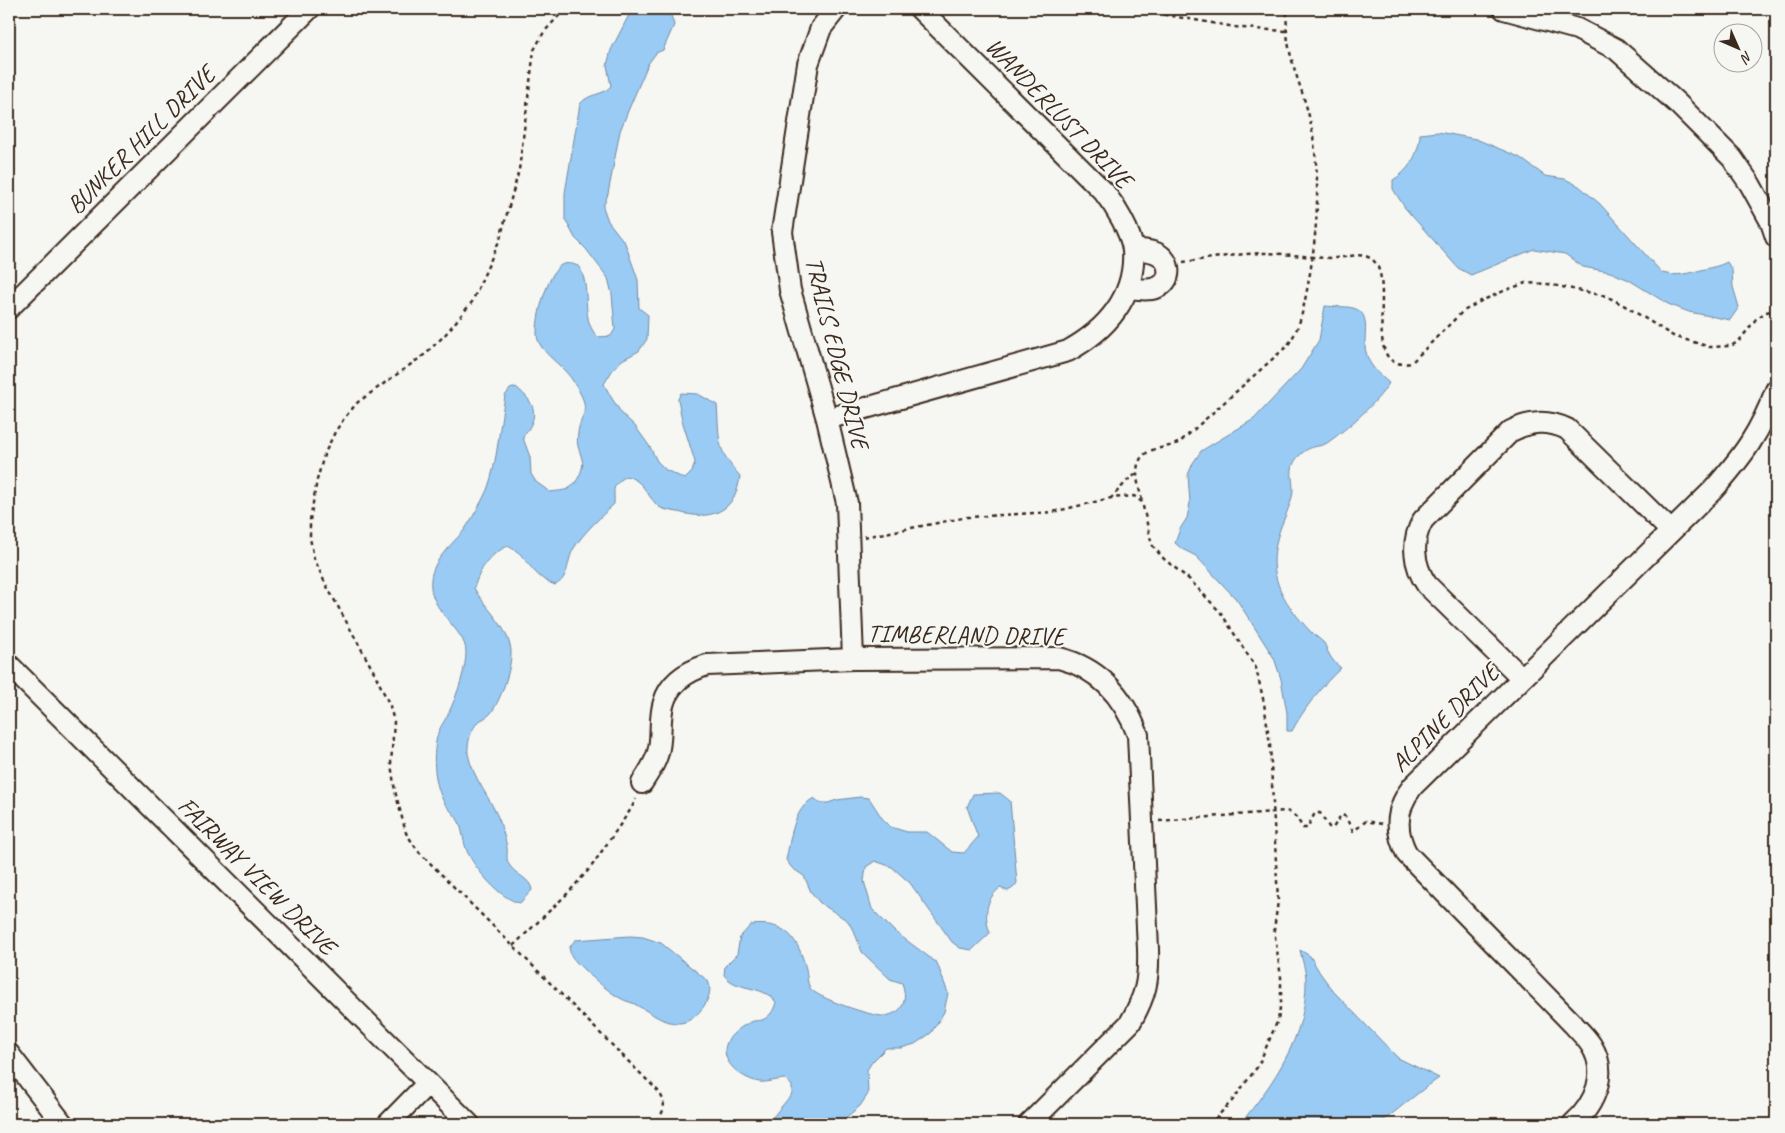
<svg xmlns="http://www.w3.org/2000/svg" width="1785" height="1133" font-family="Caveat,sans-serif">
	<style>
		.water { fill: #99cbf5; stroke: #738b9f }
		.lines { fill: none; stroke-linecap: round; stroke-linejoin: round }
		.minor-casing { stroke: #3b2a1e; stroke-width: 24 }
		.path { stroke: #3b2a1e; stroke-width: 2.5; stroke-dasharray: 4 4; stroke-linecap: butt }
		.minor { stroke: #f6f6f2; stroke-width: 20 }
		.labels { text-anchor: middle; dominant-baseline: central; stroke-width: 4.5; stroke-linejoin: round; paint-order: stroke }
		.street-label { font-size: 25px; fill: #3b2a1e; stroke: #f6f6f2 }
	</style>
	<rect width="100%" height="100%" fill="#f6f6f2"/>
	<filter id="ink" filterUnits="userSpaceOnUse"><feTurbulence type="fractalNoise" baseFrequency=".02" numOctaves="2"/><feDisplacementMap in="SourceGraphic" scale="10" xChannelSelector="R" yChannelSelector="G"/><feConvolveMatrix kernelMatrix="1 2 1 2 8 2 1 2 1" color-interpolation-filters="sRGB"/></filter>
	<g filter="url(#ink)">
		<!-- water -->
		<path class="water" d="M632,9H669L674,25L663,50L656,53L648,64L628,111L620,131L608,194L603,207L608,221L625,243L638,280L639,308L648,315L647,339L639,351L622,360L612,371L604,384L611,397L622,414L635,426L650,447L657,461L666,470L685,479L692,472L695,462L682,420L678,399L681,393L698,394L717,405C720,440 715,448 740,476C736,513 710,521 678,512C672,511 664,510 659,507C656,505 654,501 651,498C643,487 640,480 626,476C610,488 615,487 614,504C601,517 584,532 574,548C566,561 570,578 555,585C538,579 532,568 521,555C518,551 512,549 508,546C489,554 480,569 474,588C485,608 504,622 510,645C515,661 501,700 491,713C488,717 482,719 478,722C471,729 467,743 468,754C473,779 491,798 500,822C501,827 507,843 507,848C508,854 505,859 510,866C516,875 531,879 532,890L520,903C500,899 475,869 467,851C463,842 463,831 459,822C456,815 449,810 445,804C434,785 432,758 437,737C439,727 446,720 450,710C457,695 466,669 466,652C466,629 427,611 431,579C433,559 453,544 465,529C473,517 481,503 487,490C498,461 499,427 505,396L510,389L516,387C530,399 540,410 529,428C527,432 524,433 523,438L530,457L531,474L536,482L550,492C556,491 563,491 568,489C577,484 585,468 582,459C579,447 576,447 578,433C579,419 589,413 582,397C578,388 572,378 565,371C557,362 542,352 538,340C533,325 547,274 561,265C568,262 574,264 580,267C581,271 583,275 584,279C589,298 582,322 598,337L611,336L615,329L612,294L608,278L586,249L575,238L565,219V193L580,104C590,92 601,97 611,86L607,65L611,50Z
			M1438,132L1476,139L1519,157L1545,176L1565,179L1579,186L1600,204L1662,273C1678,277 1689,273 1705,269C1713,267 1720,266 1727,262L1732,270L1733,287L1739,307L1730,320L1689,312L1668,304L1629,280L1610,272L1583,267L1565,254L1534,249L1471,275L1458,268L1405,208L1393,189V180C1410,170 1419,153 1420,134Z
			M1325,306C1333,307 1346,306 1353,308C1373,313 1362,337 1366,352C1369,366 1379,374 1389,383C1377,403 1347,429 1327,443C1319,448 1311,444 1300,455C1285,469 1296,481 1292,497C1288,513 1279,527 1276,544C1268,580 1286,605 1310,631C1314,635 1320,639 1324,643C1326,646 1327,651 1329,654C1332,660 1336,664 1341,668C1323,684 1303,710 1292,731H1287V713L1281,679L1274,658L1237,600L1196,556L1182,549L1175,543L1180,529L1187,518L1190,503L1188,475L1193,463L1201,451L1254,419L1301,369L1319,340Z
			M1000,793L1010,801L1017,883L1013,888L1008,891L1000,888C985,899 984,917 990,933L972,950L960,948L952,942L910,883L892,867L875,861L866,867L864,881L872,909L894,931L937,963L948,993L944,1012L931,1033L915,1044L901,1048H886L872,1062L867,1070L868,1094L860,1106L838,1124H767L792,1094V1086L786,1079C778,1079 767,1083 759,1082C743,1079 718,1062 727,1042C731,1034 743,1025 751,1022C754,1020 759,1021 762,1020C770,1017 774,1010 776,1002C762,984 737,992 724,975L725,966L737,954L740,937L751,925C786,921 798,938 806,969C807,975 807,983 810,988C814,997 873,1017 884,1016C888,1016 895,1013 898,1011C907,1003 905,992 902,983L890,979L862,952L856,936L848,921L820,903L811,892L804,876L792,868L786,860C791,838 793,809 814,798L820,803H828L837,800L860,797L869,798L882,818L891,827L907,832H927L952,852L964,853L978,837L967,807L973,794Z
			M630,936L643,937L661,943L708,981C712,989 709,998 704,1006C698,1014 691,1022 680,1023C663,1024 652,1013 638,1006C633,1002 626,1002 620,998C610,993 576,965 571,955C570,953 570,950 569,948L575,940Z
			M1300,950L1310,956L1320,973L1334,992L1398,1058L1439,1078C1418,1092 1399,1109 1379,1124H1240C1273,1084 1307,1036 1306,980C1306,971 1302,960 1300,950Z"/>
		<g class="lines">
			<!-- minor casing -->
			<g class="minor-casing">
				<path id="minor" d="M836,9L821,28L808,64L782,232L790,290L827,419L847,503L853,659
					M1504,9L1577,29L1616,49L1677,103L1732,158L1750,184L1771,222L1776,237
					M1129,288C1137,289 1147,291 1156,288C1173,282 1172,260 1156,253C1149,250 1140,250 1133,249
					M9,308L309,9
					M827,419L1068,351C1106,330 1136,297 1133,250C1131,232 1115,206 1104,192L920,9
					M9,665L469,1124
					M1522,678L1427,585C1413,565 1411,541 1423,520L1511,431C1531,421 1547,420 1567,429L1671,531
					M642,783C649,772 657,761 659,748C662,733 659,716 664,702C670,682 688,671 707,665L853,659L1059,658C1099,668 1124,697 1138,735L1148,949C1149,981 1146,995 1130,1023L1029,1124
					M9,1054L63,1124
					M388,1124L427,1084
					M1573,1124C1595,1104 1609,1073 1591,1045C1586,1037 1579,1031 1573,1024L1407,854C1394,830 1396,807 1413,786L1713,490C1743,456 1760,433 1776,390"/>
			</g>
			<!-- path -->
			<path class="path" d="M565,9L544,32L534,50L519,170L500,239L472,302L444,336L424,355L358,402L345,417L335,432L324,455L317,480L310,520V538L314,558L325,583L374,672L390,706L394,722L391,764L395,791L406,833L418,851L658,1091C668,1104 664,1113 654,1124
				M1132,9L1241,28L1287,31
				M1183,262C1209,259 1241,253 1267,253C1290,254 1312,258 1335,258C1345,258 1360,252 1370,258C1400,275 1357,374 1411,363L1462,312L1481,301L1506,290L1526,283L1548,284L1606,296L1627,307L1673,336L1710,347L1731,346L1739,341L1756,319L1766,312L1776,310
				M1136,474L1128,480L1111,498L1134,496L1142,502L1152,545L1164,559L1190,580L1221,613L1256,668L1264,703L1270,745L1278,901L1274,930L1281,977V1002L1278,1020L1258,1066L1232,1101L1210,1124
				M1142,500C1138,484 1130,460 1150,451C1160,447 1171,447 1180,442L1287,346C1300,329 1303,310 1307,290C1318,233 1322,172 1309,116C1302,88 1289,61 1287,32C1286,24 1287,16 1287,9
				M864,537L968,517L1053,512L1111,498
				M1159,821L1286,811C1295,813 1298,820 1303,828H1307L1315,813H1320L1329,827L1333,828L1341,815L1345,816L1353,831L1355,830L1366,821L1382,824
				M513,946L568,893L591,867L631,809L636,799"/>
			<!-- minor -->
			<use href="#minor" class="minor"/>
		</g>
	</g>
	<g class="labels">
		<!-- street labels -->
		<g class="street-label">
			<text transform="translate(1059 113) rotate(46)">WANDERLUST DRIVE</text>
			<text transform="translate(141 140) rotate(-45)">BUNKER HILL DRIVE</text>
			<text transform="translate(837 353) rotate(76)">TRAILS EDGE DRIVE</text>
			<text transform="translate(966 635) rotate(1)">TIMBERLAND DRIVE</text>
			<text transform="translate(1445 718) rotate(-45)">ALPINE DRIVE</text>
			<text transform="translate(257 876) rotate(45)">FAIRWAY VIEW DRIVE</text>
		</g>
	</g>
	<!-- margin -->
	<rect width="1785" height="1133" fill="none" stroke="#f6f6f2" stroke-width="30"/>
	<rect x="15" y="15" width="1755" height="1103" fill="none" stroke="#3b2a1e" stroke-width="2" filter="url(#ink)"/>
	<!-- north arrow -->
	<g transform="translate(1738 48) rotate(135)"><circle r="24" fill="#f6f6f2" stroke="#aba49d"/>
	<path d="M0-4L9 19L0 12L-9 19Z" fill="#3b2a1e"/>
	<text y="-8" font-size="14" font-weight="bold" text-anchor="middle" fill="#3b2a1e">N</text>
	</g>
</svg>
